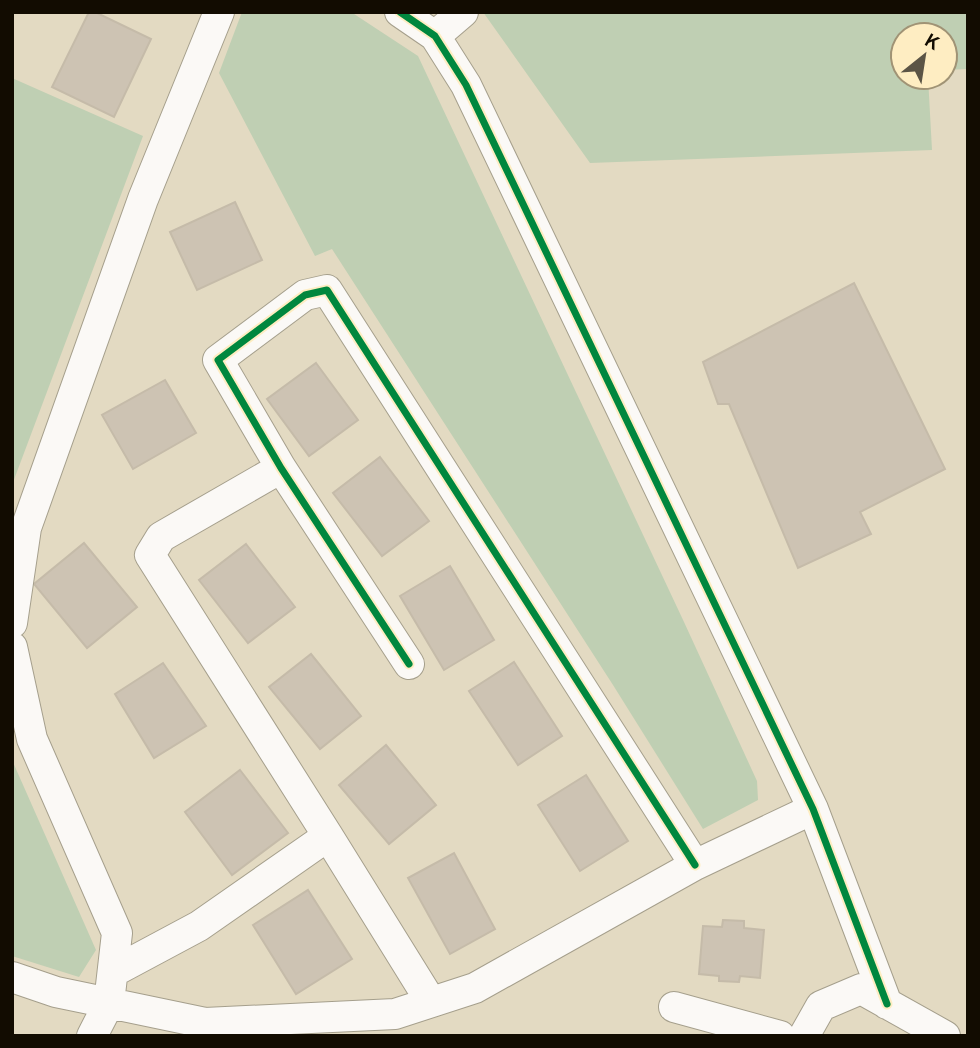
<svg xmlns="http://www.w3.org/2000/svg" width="980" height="1048" font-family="Overpass,sans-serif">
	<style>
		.green { fill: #bfcfb3 }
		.building { fill: #cdc3b3; stroke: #c5bba9; stroke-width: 2 }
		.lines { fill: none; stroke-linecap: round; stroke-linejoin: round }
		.minor-casing { stroke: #a59f8c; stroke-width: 32 }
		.minor { stroke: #fbf9f6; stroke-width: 30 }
		.cycleway-casing { stroke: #feedc2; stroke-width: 11 }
		.cycleway { stroke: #00873e; stroke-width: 7 }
	</style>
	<rect width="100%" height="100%" fill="#e3dac2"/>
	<!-- green -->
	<path class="green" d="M242,12H351L418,56L684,622L757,781L758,800L703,829L613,685L332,249L315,256L219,73Z
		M483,12H968V69L945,70V35H903V77H928L932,150L590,163Z
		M12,78L143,136L12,485Z
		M12,760L96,950L79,977L12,956Z"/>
	<!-- building -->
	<path class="building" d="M89,12H95L151,39L114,117L52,87Z
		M235,202L262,260L197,290L170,232Z
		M854,283L945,469L860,512L871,534L798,568L729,404H718L703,362Z
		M316,363L358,420L309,456L267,399Z
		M165,380L196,433L133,469L102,415Z
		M380,457L429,521L382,556L333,493Z
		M84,543L137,607L87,648L34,584Z
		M246,544L295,607L248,643L199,580Z
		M450,566L494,640L444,670L400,596Z
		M311,654L361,716L320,749L269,687Z
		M514,662L562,736L518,765L469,691Z
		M163,663L206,726L154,758L115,694Z
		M386,745L436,805L389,844L339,785Z
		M240,770L288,833L232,875L185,812Z
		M586,775L628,841L580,871L538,805Z
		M454,853L495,929L450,954L408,878Z
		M308,890L352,959L296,994L253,925Z
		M723,920L744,921V928L764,930L760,978L740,976L739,982L719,981V976L699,974L703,926L722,927Z"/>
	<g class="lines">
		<!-- minor casing -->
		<g class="minor-casing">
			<path id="minor" d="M400,12L435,36L466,85L813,809L887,1004
				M435,36L463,12
				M281,468L161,537L150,555L328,836L431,1002
				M12,623L26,528L143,199L219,12
				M12,647L32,739L117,933L109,1003L92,1036
				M409,664L281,468L218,360L305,295L327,290L695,865
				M113,972L199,926L328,836
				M12,977L56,992L205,1023L395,1014L475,988L695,865L813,809
				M674,1007L780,1036
				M804,1036L821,1006L861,989L945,1036"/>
		</g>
		<!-- minor -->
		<use href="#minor" class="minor"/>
		<!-- cycleway casing -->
		<g class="cycleway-casing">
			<path id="cycleway" d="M400,12L435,36L466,85L813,809L887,1004
				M409,664L281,468L218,360L305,295L327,290L695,865"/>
		</g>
		<!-- cycleway -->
		<use href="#cycleway" class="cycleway"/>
	</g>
	<!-- border -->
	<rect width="980" height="1048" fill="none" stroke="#120c01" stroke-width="28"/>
	<!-- north arrow -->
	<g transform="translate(924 56) rotate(30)"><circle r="33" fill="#feedc2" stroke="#a09375" stroke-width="2"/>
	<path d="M0-5L12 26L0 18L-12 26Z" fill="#5b5445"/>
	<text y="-10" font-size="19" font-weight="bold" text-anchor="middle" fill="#120c01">K</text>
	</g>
</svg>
